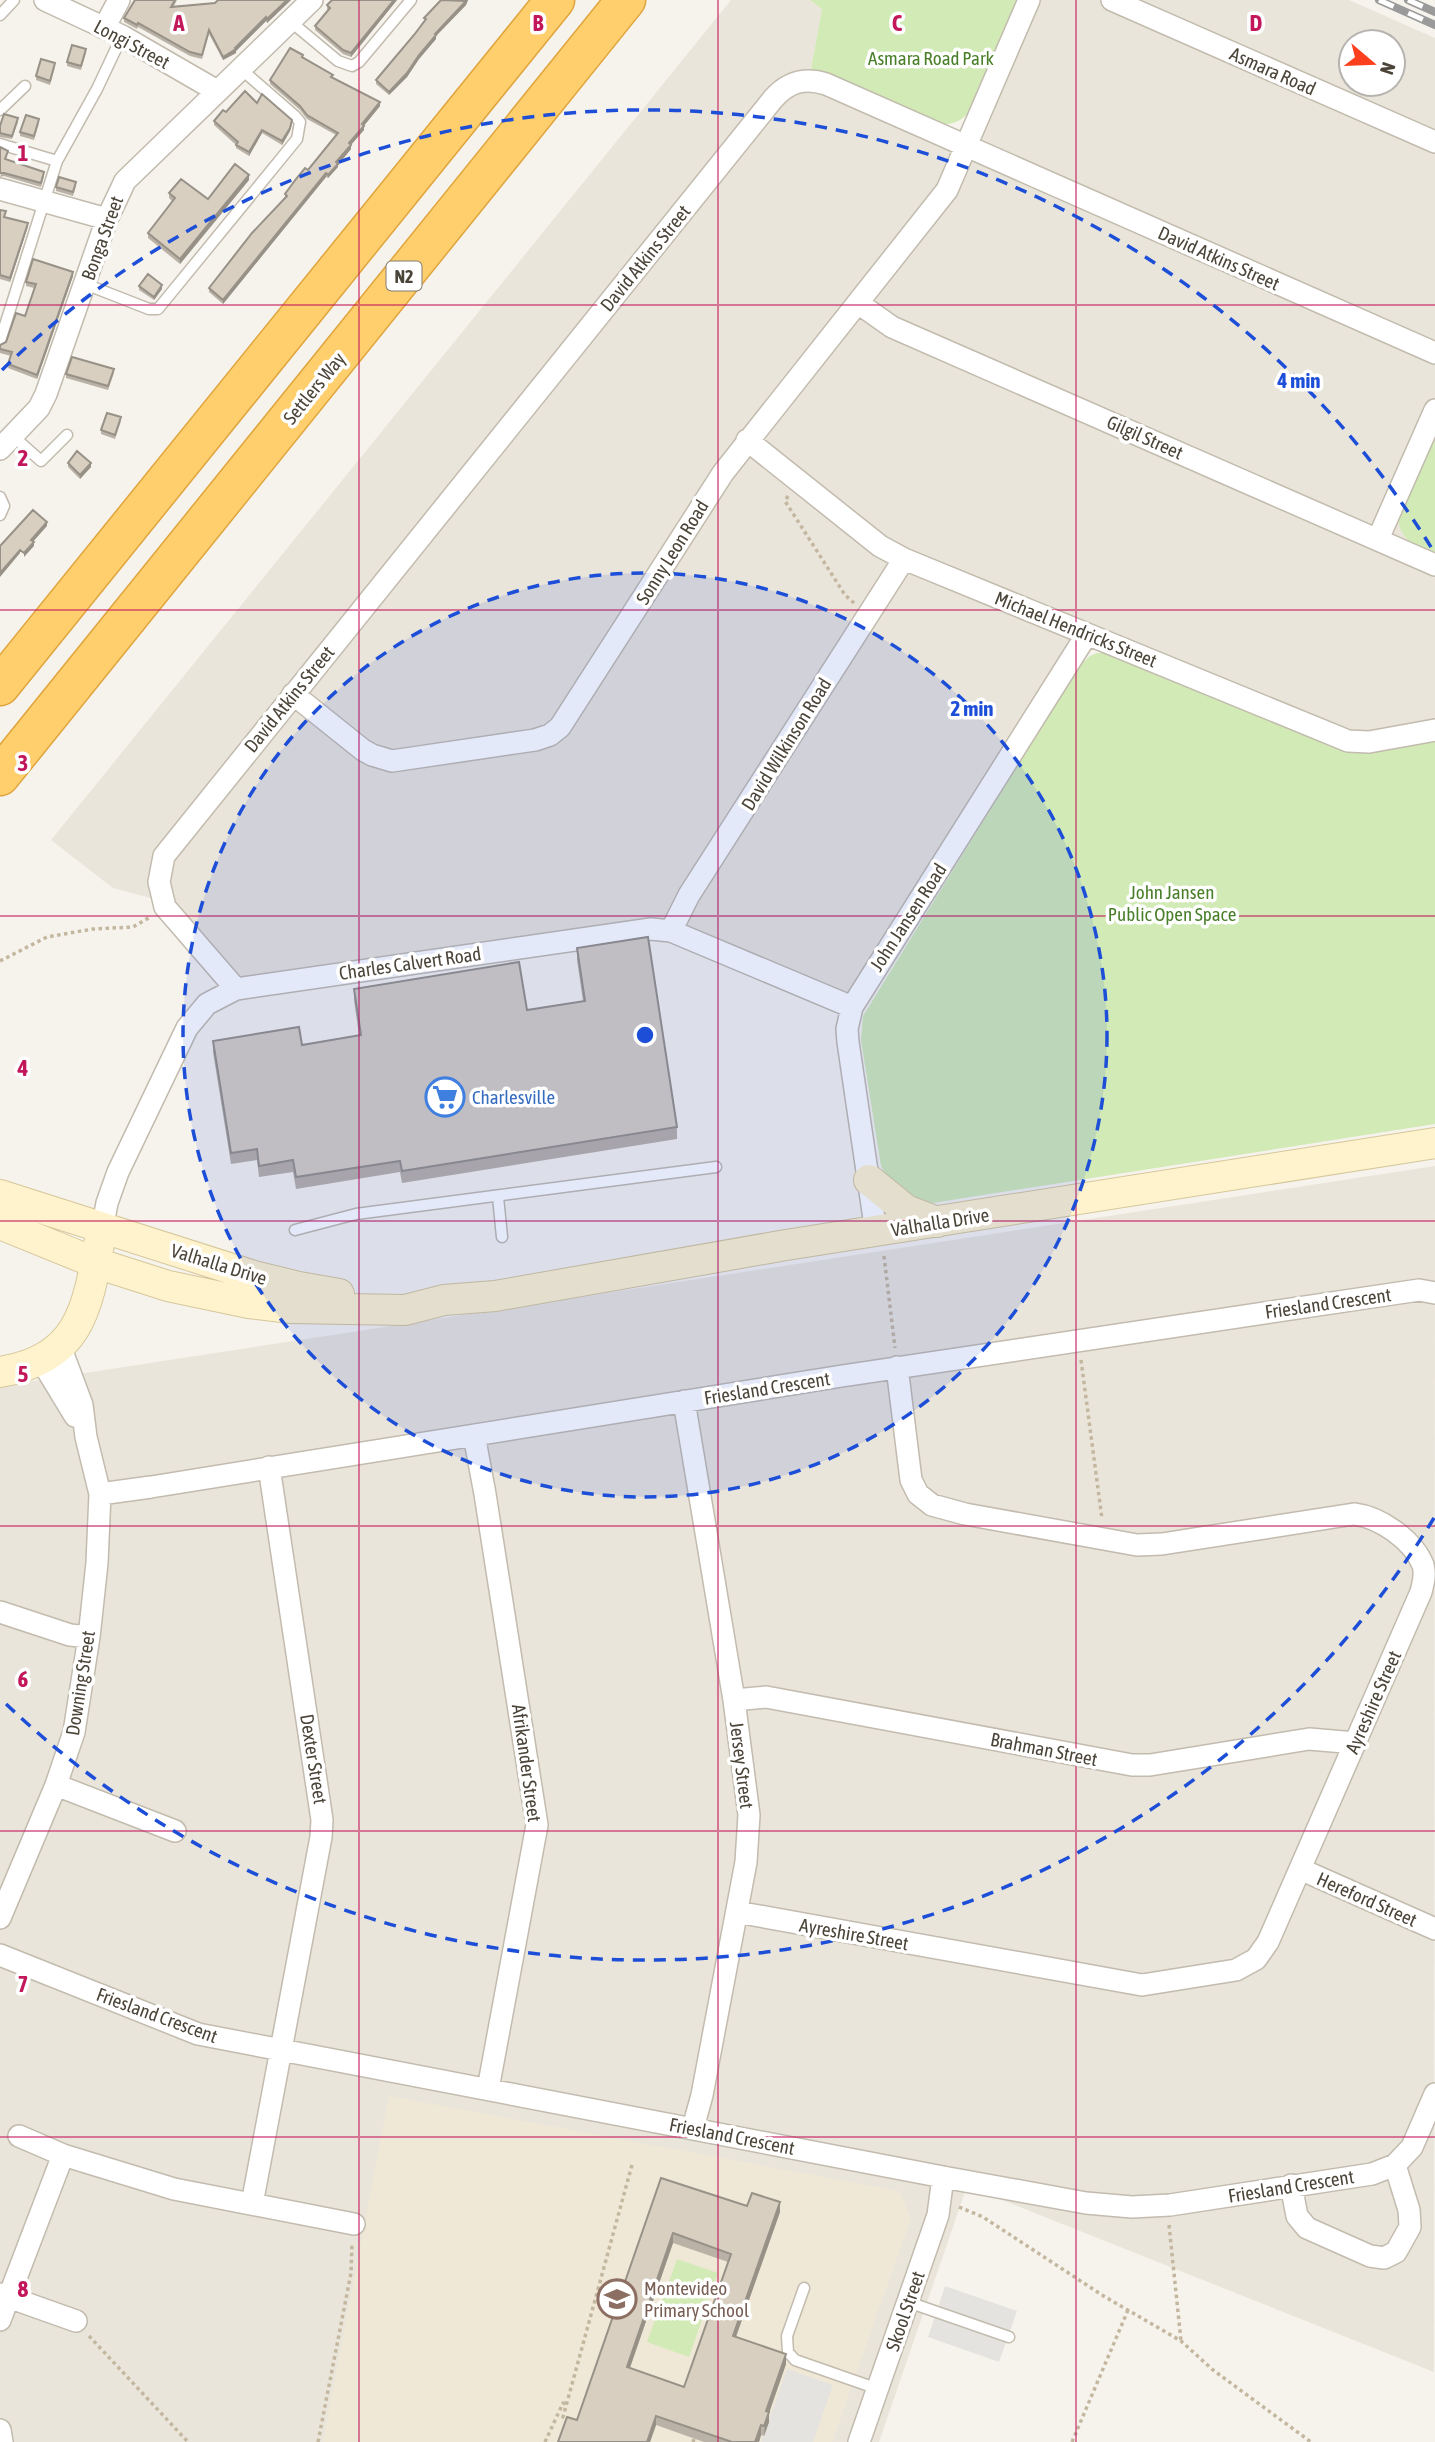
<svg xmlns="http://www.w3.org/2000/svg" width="1435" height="2442" font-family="'Asap Condensed',sans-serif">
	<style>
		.residential { fill: #eae5da; fill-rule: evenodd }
		.education { fill: #efe8d6 }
		.green { fill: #d2eab5 }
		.parking { fill: #e5e3e0 }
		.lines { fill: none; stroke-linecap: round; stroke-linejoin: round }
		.lane-casing { stroke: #c2bbae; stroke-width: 13 }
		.street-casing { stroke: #c2bbae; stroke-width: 24 }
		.secondary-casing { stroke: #d6c79b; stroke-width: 32 }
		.highway-casing { stroke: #e0a43c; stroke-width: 41 }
		.path { stroke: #c4b79f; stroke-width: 3.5; stroke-dasharray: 3.5 3.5; stroke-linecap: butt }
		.lane { stroke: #fff; stroke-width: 10 }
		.street { stroke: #fff; stroke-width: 21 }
		.secondary { stroke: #fff3cd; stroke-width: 30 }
		.highway { stroke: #ffcf6e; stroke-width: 38 }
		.rail-casing { stroke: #9a9a9a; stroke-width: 8 }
		.rail { stroke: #fff; stroke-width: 5; stroke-dasharray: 16; stroke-linecap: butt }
		.wall { fill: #bab2a6; fill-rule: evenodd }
		.shaded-wall { fill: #979187 }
		.building { fill: #d8cfc1; stroke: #979187; stroke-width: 2; fill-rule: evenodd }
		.grid { fill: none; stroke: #c2185b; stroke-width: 2; stroke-opacity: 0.55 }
		.ring { fill: none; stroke: #1d4ed8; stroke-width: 3.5; stroke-dasharray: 12 9 }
		.labels { text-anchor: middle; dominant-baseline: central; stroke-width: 7; stroke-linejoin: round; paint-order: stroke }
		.shield { fill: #fff; stroke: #817c74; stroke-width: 2 }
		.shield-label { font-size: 18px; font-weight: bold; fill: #4b4439 }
		.street-label { font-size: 19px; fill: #4b4439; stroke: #fff }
		.park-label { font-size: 19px; fill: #4a7f2a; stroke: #fff }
		.shop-label { font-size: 19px; fill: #366cbe; stroke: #fff; text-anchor: start }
		.education-label { font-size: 19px; fill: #785e54; stroke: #fff; text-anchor: start }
		.grid-label { font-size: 23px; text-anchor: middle; font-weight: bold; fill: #c2185b; stroke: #fff; stroke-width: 7; stroke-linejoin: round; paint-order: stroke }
		.centre { fill: #1d4ed8; stroke: #fff; stroke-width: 3.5 }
		.ring-label { font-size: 21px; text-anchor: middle; font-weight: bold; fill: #1d4ed8; stroke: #fff; stroke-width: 7; stroke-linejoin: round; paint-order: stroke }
	</style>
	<rect width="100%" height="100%" fill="#f6f3ec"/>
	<!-- residential -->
	<path class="residential" d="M731,0H810L822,9L809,80L965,144L1027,0H1349L1435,38V729L1361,742L1087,633L852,1006L672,931L233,988L162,901L113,888L51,840ZM1351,42H1393V84H1351Z
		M1435,1166L1434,2372L967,2186L879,2442H0V1386Z"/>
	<!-- education -->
	<path class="education" d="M389,2096L899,2191L911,2218L832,2442H323Z"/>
	<!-- green -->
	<path class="green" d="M810,0H1021L972,108C963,121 952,126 936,124L811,69L822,9Z
		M1435,428V555C1416,546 1399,540 1398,516Z
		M1097,653H1110L1354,752H1366L1435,739V1124L933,1203C911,1200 891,1187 881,1166L861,1040L863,1016L1078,667L1090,656Z
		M677,2259L718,2273L689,2357L647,2342Z"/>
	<!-- parking -->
	<path class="parking" d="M945,2286L1017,2311L999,2362L928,2337Z
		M787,2369L833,2385L813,2442H761Z"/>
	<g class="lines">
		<!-- lane casing -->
		<g class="lane-casing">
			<path id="lane" d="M0,15L14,0
				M290,21L338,61L352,66L359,62L411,0
				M0,110L25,86
				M0,144L57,161
				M85,284L149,309H158L297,139L300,122L295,116L241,69
				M0,341L57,161L97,89L122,36
				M13,436L41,461L67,435
				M0,497L4,506L0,515
				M498,1197L502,1237
				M295,1230L356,1214L716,1167
				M804,2288L787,2336L788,2352L795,2360L878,2389
				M908,2302L1009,2337"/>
		</g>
		<!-- street casing -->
		<g class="street-casing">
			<path id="street" d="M45,0L122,36L217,91
				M1112,0L1435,142
				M104,28L119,0
				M0,189L107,219
				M858,303L892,327L1435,565
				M747,440L880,546L904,559L1348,741L1369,742L1435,730
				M0,449L39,408L46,394L107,219L125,181L312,0
				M1378,539L1435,410
				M293,694L363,750L372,755L392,761L535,740L550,735L560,727L723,473L947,190L1029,0
				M671,931L689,895L904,559
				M236,989L165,907L159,882L164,856L773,99C788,82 804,77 826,84L1435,353
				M102,1229L107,1203L118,1172L187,1028L207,1004L236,989L651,929L671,931L852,1007
				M876,1232L848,1042L847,1029L852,1007L1087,634
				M41,1360L75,1416
				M684,1401L734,1700L749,1815L746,1862L702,2095L693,2128
				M474,1435L485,1494L537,1825L488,2089
				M100,1494L151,1487L842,1376L1419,1290L1435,1293
				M0,1612L70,1635L89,1637
				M734,1700L766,1697L1132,1765H1150L1309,1739L1356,1743
				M56,1785L175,1831
				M1300,1869L1435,1929
				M737,1912L1142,1985L1236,1970L1256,1959L1268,1942L1421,1592C1423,1584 1426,1574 1423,1565C1413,1540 1380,1517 1354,1514L1162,1544L1137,1545L965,1514L932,1505L918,1494L911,1480L897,1367
				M0,1918L56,1785L74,1732L89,1637L97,1563L100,1494L86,1437L82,1405L60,1346
				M0,1955L198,2034L943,2177L1086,2203L1132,2207L1170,2205L1372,2174L1395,2165L1412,2147L1435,2094
				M19,2136L63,2155L174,2189L354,2224
				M1291,2185L1297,2216L1307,2228L1370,2256L1384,2258L1396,2252L1410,2227L1409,2210L1395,2165
				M252,2204L321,1837L322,1820L269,1467
				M0,2294L76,2321
				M0,2320L63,2155
				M0,2430L2,2442
				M859,2442L938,2215L943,2177"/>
		</g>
		<!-- secondary casing -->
		<g class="secondary-casing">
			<path id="secondary" d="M869,1180L906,1210L937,1222
				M0,1195L254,1276L299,1287L339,1294
				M0,1224L96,1263L168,1286L249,1303L291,1308L405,1310L444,1300L495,1296L786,1245L1435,1143
				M0,1372C78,1359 87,1312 99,1244"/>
		</g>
		<!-- highway casing -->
		<g class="highway-casing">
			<path id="highway" d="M0,686L555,0
				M0,776L626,0"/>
		</g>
		<!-- path -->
		<path class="path" d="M788,496L785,501L845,595L854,603
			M0,961L47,937L93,929L133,927L150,917
			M884,1256L895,1348
			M1081,1360L1102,1519
			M959,2207L983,2217L1102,2295L1181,2341L1213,2370L1311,2442
			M1169,2225L1181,2341
			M89,2336L188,2442
			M571,2419L563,2417L632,2165
			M318,2442L351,2273L352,2243
			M545,2442L563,2403L566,2404
			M693,2442L694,2439
			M1072,2442L1128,2310"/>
		<!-- lane -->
		<use href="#lane" class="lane"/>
		<!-- street -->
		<use href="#street" class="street"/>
		<!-- secondary -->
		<use href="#secondary" class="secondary"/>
		<!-- highway -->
		<use href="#highway" class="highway"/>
		<!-- rail casing -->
		<g class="rail-casing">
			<path id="rail" d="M1379,0L1435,25
				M1408,0L1435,12"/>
		</g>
		<!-- rail -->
		<use href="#rail" class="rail"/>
	</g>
	<!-- wall -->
	<path class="wall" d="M135,0H177L174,6L215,3L218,0H291L267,23L266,21L236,51V53L223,60L209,34L202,59L190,56L138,27L137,29L124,22V18Z
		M332,0H397L351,57L343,54L315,30V26L328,10L327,9V5Z
		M441,0H468L466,5L436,36V39L419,59L407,77L389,95L376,84V80L414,35L424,21V18Z
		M86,53L81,70L67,66V62Z
		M303,58L333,78L380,106L364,126V130L351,145V149L338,165V167L328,178L326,177L223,304L209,292V288L285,198V194L308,170L336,135L307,119L300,110L270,84V80Z
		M55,67L50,85L36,80V76Z
		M257,103L292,124L290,131L282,145L262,133L249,156L236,148V145L214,125V121L226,112Z
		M18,122L12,139L0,137V126Z
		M39,123L34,140L20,136V132Z
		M8,155L6,159L44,176L41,187L4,176L0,177Z
		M249,180L180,264L148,238V233L172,201L169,198V193L208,199Z
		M76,186L73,196L56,191V187Z
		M0,210L5,217L28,226L10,282L0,279Z
		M73,276L37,379L8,368L11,356L0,353V345L6,342L25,316L34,288L26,286V282Z
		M139,286L162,289L154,300L139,290Z
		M114,373L108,390L66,378V374Z
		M121,421L115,439L101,434V430Z
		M68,463L91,467L80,479L68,467Z
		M577,948L677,1127V1139L402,1183L400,1172L296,1189L293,1172L259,1177L257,1160L231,1164L213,1052V1041L302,1045L359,1035L354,1000V989L527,1010L583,1001L577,960Z
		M661,2178L747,2206L780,2212L736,2337L786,2364L769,2413V2422L764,2436L761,2435L759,2442H704L656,2425L650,2442H558L577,2420ZM673,2243L728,2262L684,2387L630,2368Z"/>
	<!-- shaded-wall -->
	<path class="shaded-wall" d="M287,0H291L267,23V19Z
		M394,0H397L351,57V53Z
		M465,0H468L466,5L436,36V39L419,59L407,77L389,95V92L435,34Z
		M266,17V21L236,51V53L223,60V57L235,48Z
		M380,102V106L362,128V124Z
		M292,120L290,131L282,145V141Z
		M364,126V130L349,147V143Z
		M262,130V133L249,156V152Z
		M351,145V149L338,165V167L328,178V175L336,162Z
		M326,173V177L223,304V300Z
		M249,175V180L180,264V259Z
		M28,223V226L10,282V278Z
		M73,272V276L37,379V375Z
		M162,285V289L154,300V297Z
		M91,463V467L80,479V475Z
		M47,522V526L31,544V540Z
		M34,542V546L24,557V553Z
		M20,550V553L0,577V573Z
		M780,2202V2212L733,2345V2336Z
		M673,2233V2243L627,2376V2367Z
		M786,2354V2364L769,2413V2422L764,2436L766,2411Z
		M656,2416V2425L650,2442H647Z
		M761,2425V2435L759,2442H755Z"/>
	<!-- building -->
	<path class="building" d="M135,0H175L171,7L215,3L218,0H287L267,19L266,17L235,48L236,49L223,57L209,30L202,55L190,52L138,23L137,25L124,18Z
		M332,0H394L351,53L343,50L315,26L330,8L327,5Z
		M441,0L466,1L435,34L436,35L419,55L407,73L389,92L376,80L414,35L426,19L424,18Z
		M72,45L86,49L81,66L67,62Z
		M290,48L303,55L302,57L333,75L331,77L380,102L362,124L364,126L349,143L351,145L336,162L338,164L328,175L326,173L223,300L209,288L252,233L287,196L285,194L296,179L305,168L308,170L338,133L307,115L300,106L270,80Z
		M41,59L55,63L50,81L36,76Z
		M245,91L257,103L262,94L292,120L290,128L282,141L262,130L249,152L236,145L238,142L214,121L223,110L226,112Z
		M4,114L18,118L12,136L0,133V126Z
		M26,115L39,119L34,136L20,132Z
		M0,147L8,151L5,159L44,172L41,183L4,173H0Z
		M235,164L249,175L180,259L148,233L175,198L169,193L181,179L208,199Z
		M59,177L76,182L73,192L56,187Z
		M0,210L6,211L4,217L28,223L10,278L0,275Z
		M33,259L73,272L37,375L8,364L12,352L0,349V345L6,342L16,313L25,316L36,284L26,282Z
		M148,274L162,285L154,297L139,286Z
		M72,357L114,369L108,386L66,374Z
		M107,413L121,417L115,435L101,430Z
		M77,451L91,463L80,475L68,463Z
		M33,510L47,522L31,540L34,542L24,553L20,550L0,573V546Z
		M648,937L677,1127L402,1171L400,1161L296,1177L293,1160L259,1166L257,1149L231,1153L213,1041L299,1027L302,1045L361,1035L354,989L519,962L527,1010L585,1001L577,948Z
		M661,2178L747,2206L752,2193L780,2202L733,2336L786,2354L766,2411L769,2412L764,2426L761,2425L755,2442H732L656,2416L647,2442H558L567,2417L577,2420ZM673,2233L731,2254L684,2387L627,2367Z"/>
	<!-- grid -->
	<path class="grid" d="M359,0V2442M718,0V2442M1076,0V2442M0,305H1435M0,610H1435M0,916H1435M0,1221H1435M0,1526H1435M0,1831H1435M0,2137H1435"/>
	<!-- distance rings -->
	<circle cx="645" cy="1035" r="462" fill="#1d4ed8" fill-opacity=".12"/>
	<g class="ring">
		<circle cx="645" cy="1035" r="462"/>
		<path d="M1434 1518A925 925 0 0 1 2 1700M2 370A925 925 0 0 1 1434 552"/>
	</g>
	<!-- icons -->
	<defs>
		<g id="supermarket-ring" transform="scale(2.0125)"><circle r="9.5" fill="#fff" stroke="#3f7fe0" stroke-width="1.5"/><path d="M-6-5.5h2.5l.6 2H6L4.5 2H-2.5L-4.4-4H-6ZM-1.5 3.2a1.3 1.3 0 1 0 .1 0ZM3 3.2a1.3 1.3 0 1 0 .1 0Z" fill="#3f7fe0"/></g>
		<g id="school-ring" transform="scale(2.0125)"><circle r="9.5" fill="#fff" stroke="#8d6e63" stroke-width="1.5"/><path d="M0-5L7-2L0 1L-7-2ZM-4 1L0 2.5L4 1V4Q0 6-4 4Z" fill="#8d6e63"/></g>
	</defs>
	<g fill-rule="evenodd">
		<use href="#supermarket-ring" x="445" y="1097"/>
		<use href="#school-ring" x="617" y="2299"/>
	</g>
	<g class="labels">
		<!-- shield labels -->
		<rect class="shield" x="386.5" y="261.5" width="35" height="29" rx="5"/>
		<g class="shield-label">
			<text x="404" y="276">N2</text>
		</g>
		<!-- street labels -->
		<g class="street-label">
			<text transform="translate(132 44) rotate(28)">Longi Street</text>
			<text transform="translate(1273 71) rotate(24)">Asmara Road</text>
			<text transform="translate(102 238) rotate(-70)">Bonga Street</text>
			<text transform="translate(645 258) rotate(-51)">David Atkins Street</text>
			<text transform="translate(1219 258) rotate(24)">David Atkins Street</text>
			<text transform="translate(314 388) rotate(-51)">Settlers Way</text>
			<text transform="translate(1145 437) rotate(24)">Gilgil Street</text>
			<text transform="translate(672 552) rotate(-58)">Sonny Leon Road</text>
			<text transform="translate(1076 629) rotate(22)">Michael Hendricks Street</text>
			<text transform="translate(289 699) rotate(-51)">David Atkins Street</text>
			<text transform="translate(786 744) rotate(-58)">David Wilkinson Road</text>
			<text transform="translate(908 917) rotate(-57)">John Jansen Road</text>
			<text transform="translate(410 963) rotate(-8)">Charles Calvert Road</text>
			<text transform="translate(940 1222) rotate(-9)">Valhalla Drive</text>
			<text transform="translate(219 1264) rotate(17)">Valhalla Drive</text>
			<text transform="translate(1328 1303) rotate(-8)">Friesland Crescent</text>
			<text transform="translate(767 1388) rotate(-9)">Friesland Crescent</text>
			<text transform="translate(80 1683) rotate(-81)">Downing Street</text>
			<text transform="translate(1373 1702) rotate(-66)">Ayreshire Street</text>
			<text transform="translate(1044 1749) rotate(11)">Brahman Street</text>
			<text transform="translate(314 1759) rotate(81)">Dexter Street</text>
			<text transform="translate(527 1763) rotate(82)">Afrikander Street</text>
			<text transform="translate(742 1765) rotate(83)">Jersey Street</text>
			<text transform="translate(1367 1899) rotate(24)">Hereford Street</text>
			<text transform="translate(854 1934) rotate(10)">Ayreshire Street</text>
			<text transform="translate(157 2015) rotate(20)">Friesland Crescent</text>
			<text transform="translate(732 2136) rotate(11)">Friesland Crescent</text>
			<text transform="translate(1291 2186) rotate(-9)">Friesland Crescent</text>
			<text transform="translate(905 2311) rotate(-71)">Skool Street</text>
		</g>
		<!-- park labels -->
		<g class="park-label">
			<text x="931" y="58">Asmara Road Park</text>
			<text x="1172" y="892">John Jansen<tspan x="1172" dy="22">Public Open Space</tspan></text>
		</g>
		<!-- shop labels -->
		<g class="shop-label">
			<text x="472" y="1097">Charlesville</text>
		</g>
		<!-- education labels -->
		<g class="education-label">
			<text x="644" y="2288">Montevideo<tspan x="644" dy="22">Primary School</tspan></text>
		</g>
	</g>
	<g class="grid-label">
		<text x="179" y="31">A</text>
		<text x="538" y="31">B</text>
		<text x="897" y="31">C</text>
		<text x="1256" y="31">D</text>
		<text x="23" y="161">1</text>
		<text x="23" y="466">2</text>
		<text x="23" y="771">3</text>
		<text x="23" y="1076">4</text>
		<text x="23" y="1382">5</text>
		<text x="23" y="1687">6</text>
		<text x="23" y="1992">7</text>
		<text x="23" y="2297">8</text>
	</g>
	<circle cx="645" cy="1035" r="10" class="centre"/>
	<g class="ring-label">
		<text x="1299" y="388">4 min</text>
		<text x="972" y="716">2 min</text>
	</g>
	<!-- north arrow -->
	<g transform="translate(1372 63) rotate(109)"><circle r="33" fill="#ffffff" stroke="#b7b4b0" stroke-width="2"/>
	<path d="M0-5L12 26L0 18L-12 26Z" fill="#fc3f1d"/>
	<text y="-10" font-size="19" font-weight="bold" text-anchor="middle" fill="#4b4439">N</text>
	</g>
</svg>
